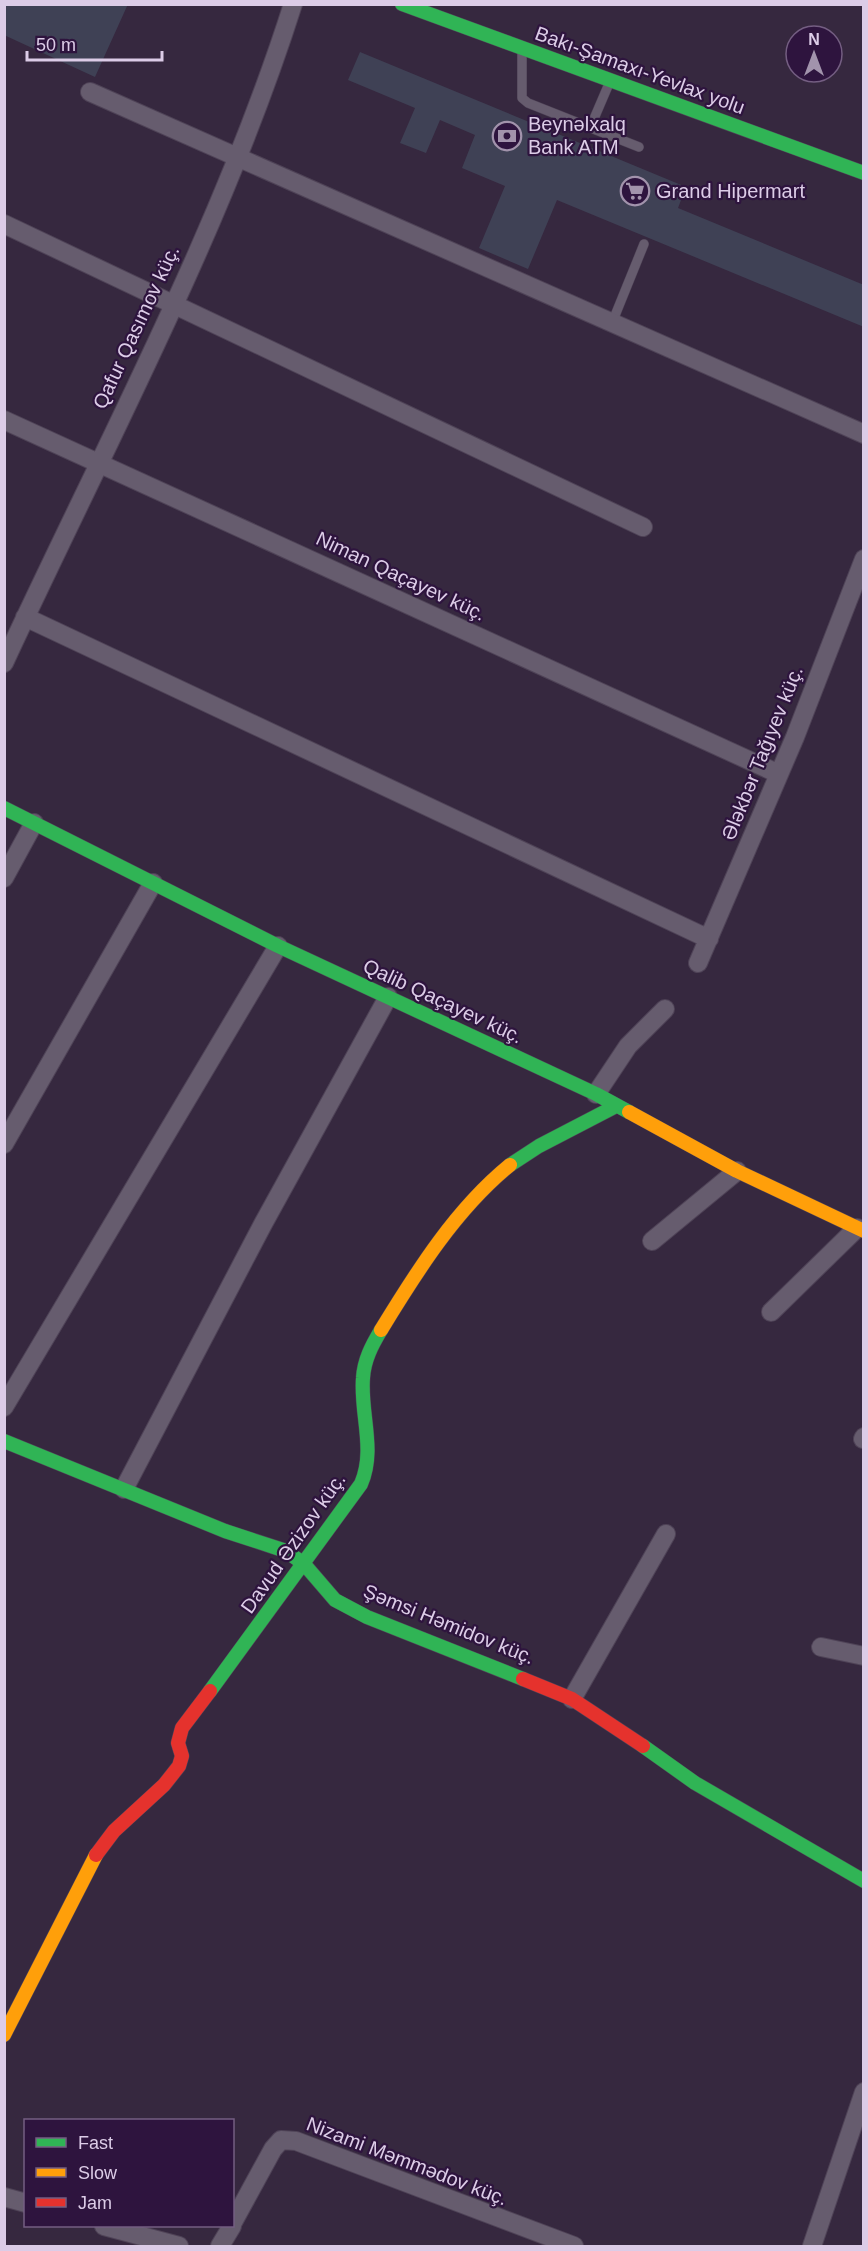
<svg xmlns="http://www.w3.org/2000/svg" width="868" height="2251" font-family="Arial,sans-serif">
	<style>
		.building { fill: #3f4155 }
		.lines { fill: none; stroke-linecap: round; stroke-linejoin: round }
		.lane-casing { stroke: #4f4357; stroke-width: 10 }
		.street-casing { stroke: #4f4357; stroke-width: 20 }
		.fast-casing { stroke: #4f4357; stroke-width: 15 }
		.slow-casing { stroke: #4f4357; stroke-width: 15 }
		.jam-casing { stroke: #4f4357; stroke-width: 15 }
		.lane { stroke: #665c6e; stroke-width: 9 }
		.street { stroke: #665c6e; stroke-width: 18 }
		.fast { stroke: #30b455; stroke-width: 14 }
		.slow { stroke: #ff9f0a; stroke-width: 14 }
		.jam { stroke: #e5322d; stroke-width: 14 }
		.labels { text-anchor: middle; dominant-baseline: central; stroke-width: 4.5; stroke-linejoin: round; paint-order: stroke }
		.street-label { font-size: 20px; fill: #dccce7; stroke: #2e143e }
		.poi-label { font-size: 20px; fill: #dccce7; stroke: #2e143e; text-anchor: start }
	</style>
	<rect width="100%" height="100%" fill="#36283f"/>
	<!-- building -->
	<path class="building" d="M4,4H128L95,77L4,35Z
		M360,52L686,187L678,208L864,285V327L557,200L528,269L479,248L505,186L462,168L475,135L440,120L426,153L400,143L415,108L348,80Z"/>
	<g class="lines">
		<!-- lane casing -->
		<g class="lane-casing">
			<path id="lane" d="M522,54V98L528,103L639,147
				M590,128L608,86
				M612,323L644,244"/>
		</g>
		<!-- street casing -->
		<g class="street-casing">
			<path id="street" d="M90,92L864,434
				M4,224L643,527
				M4,420L779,774
				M25,617L709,939
				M4,663C104,447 221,231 293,4
				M4,878L34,823
				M698,963L795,737L864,559
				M596,1094L628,1046L665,1009
				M4,1144L153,883
				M652,1241L737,1171
				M771,1312L857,1228
				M4,1407L278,946
				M863,1439L864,1437
				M124,1489L263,1224L388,997
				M821,1647L864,1656
				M572,1699L666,1534
				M4,2197L26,2203
				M232,2224L273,2149L281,2140L296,2141L574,2246
				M104,2226L179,2246
				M220,2246L232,2226
				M812,2246L864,2092"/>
		</g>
		<!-- fast casing -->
		<g class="fast-casing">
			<path id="fast" d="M402,4L864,173
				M4,808L278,946L596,1094L629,1112
				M510,1165L539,1146L616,1106
				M4,1441L225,1531L286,1551L304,1564L335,1600L367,1617L523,1679
				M210,1691L361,1484C376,1450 360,1413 363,1378C364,1360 372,1345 381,1330
				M643,1746L695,1783L864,1881"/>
		</g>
		<!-- slow casing -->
		<g class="slow-casing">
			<path id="slow" d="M629,1112L737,1171L864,1231
				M381,1330C417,1271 456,1209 510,1165
				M4,2035L96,1855"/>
		</g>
		<!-- jam casing -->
		<g class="jam-casing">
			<path id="jam" d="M523,1679L572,1699L643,1746
				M96,1855L114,1831L164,1785L179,1766L182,1756L178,1743L182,1728L210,1691"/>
		</g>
		<!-- lane -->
		<use href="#lane" class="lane"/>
		<!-- street -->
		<use href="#street" class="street"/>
		<!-- fast -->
		<use href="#fast" class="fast"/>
		<!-- slow -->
		<use href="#slow" class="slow"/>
		<!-- jam -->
		<use href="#jam" class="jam"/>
	</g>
	<!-- icons -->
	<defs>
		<g id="bank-ring" transform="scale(1.5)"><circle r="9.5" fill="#2e143e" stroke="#a293ac" stroke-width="1.5"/><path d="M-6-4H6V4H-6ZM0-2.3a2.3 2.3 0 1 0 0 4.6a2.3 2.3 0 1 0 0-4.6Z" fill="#a293ac"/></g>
		<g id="supermarket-ring" transform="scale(1.5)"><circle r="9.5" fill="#2e143e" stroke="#a293ac" stroke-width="1.5"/><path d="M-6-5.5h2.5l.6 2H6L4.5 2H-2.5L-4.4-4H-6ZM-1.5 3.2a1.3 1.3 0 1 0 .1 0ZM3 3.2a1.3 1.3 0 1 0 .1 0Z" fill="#a293ac"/></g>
	</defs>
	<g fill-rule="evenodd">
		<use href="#bank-ring" x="507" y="136"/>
		<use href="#supermarket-ring" x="635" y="191"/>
	</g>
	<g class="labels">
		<!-- street labels -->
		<g class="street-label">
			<text transform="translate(640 70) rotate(20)">Bakı-Şamaxı-Yevlax yolu</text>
			<text transform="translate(136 327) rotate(-65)">Qafur Qasımov küç.</text>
			<text transform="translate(401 576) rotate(25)">Niman Qaçayev küç.</text>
			<text transform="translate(762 753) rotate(-68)">Ələkbər Tağıyev küç.</text>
			<text transform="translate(443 1001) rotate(25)">Qalib Qaçayev küç.</text>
			<text transform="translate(293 1543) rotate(-55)">Davud Əzizov küç.</text>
			<text transform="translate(449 1624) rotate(22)">Şəmsi Həmidov küç.</text>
			<text transform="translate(407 2161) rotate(21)">Nizami Məmmədov küç.</text>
		</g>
		<!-- poi labels -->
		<g class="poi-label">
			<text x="528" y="124">Beynəlxalq<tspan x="528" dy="23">Bank ATM</tspan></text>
			<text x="656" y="191">Grand Hipermart</text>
		</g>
	</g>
	<!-- border -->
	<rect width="868" height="2251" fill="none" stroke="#dccce7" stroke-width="12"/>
	<!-- legend -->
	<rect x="24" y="2119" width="210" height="108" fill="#2e143e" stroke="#745e82" stroke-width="1.5"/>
	<rect x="36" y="2138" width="30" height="9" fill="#30b455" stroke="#745e82" stroke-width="1.5"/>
	<text x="78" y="2149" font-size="18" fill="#dccce7">Fast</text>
	<rect x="36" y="2168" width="30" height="9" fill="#ff9f0a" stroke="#745e82" stroke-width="1.5"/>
	<text x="78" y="2179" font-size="18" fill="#dccce7">Slow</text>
	<rect x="36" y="2198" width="30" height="9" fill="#e5322d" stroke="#745e82" stroke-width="1.5"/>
	<text x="78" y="2209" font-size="18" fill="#dccce7">Jam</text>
	<!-- north arrow -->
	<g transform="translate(814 54)"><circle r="28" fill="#2e143e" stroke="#745e82" stroke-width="1.5"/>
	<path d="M0-4.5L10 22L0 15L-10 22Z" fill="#a293ac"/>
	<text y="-9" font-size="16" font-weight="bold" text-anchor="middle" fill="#dccce7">N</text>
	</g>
	<!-- scale -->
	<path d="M27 51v9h135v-9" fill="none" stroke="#dccce7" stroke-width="3"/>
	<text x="36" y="51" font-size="18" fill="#dccce7" stroke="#2e143e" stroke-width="4.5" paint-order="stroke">50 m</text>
</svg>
